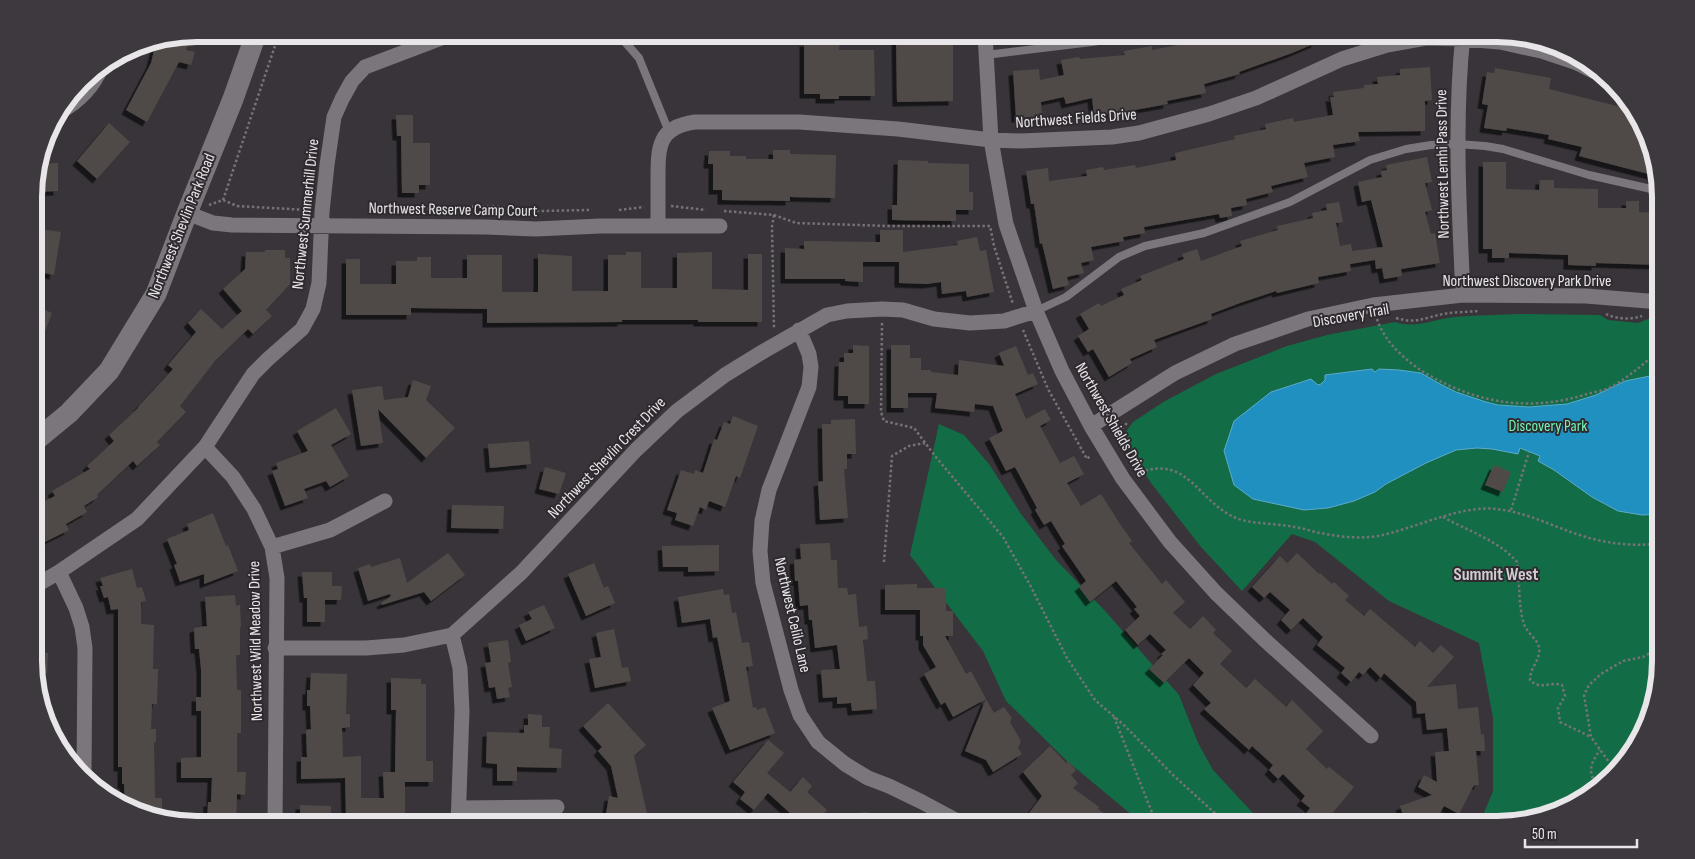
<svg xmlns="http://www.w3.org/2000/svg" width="1695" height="859" font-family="'Sofia Sans Condensed',sans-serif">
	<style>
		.green { fill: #126d47 }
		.water { fill: #2090c0; stroke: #5caacc }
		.building { fill: #504a47; filter: url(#shadow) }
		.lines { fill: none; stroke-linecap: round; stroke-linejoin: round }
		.path { stroke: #767377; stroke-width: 2.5; stroke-dasharray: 2.5 2.5; stroke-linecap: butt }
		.lane { stroke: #7b767b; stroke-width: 8 }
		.street { stroke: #7b767b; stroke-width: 15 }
		.secondary { stroke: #7b767b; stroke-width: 21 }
		.labels { text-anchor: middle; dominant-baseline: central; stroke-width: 4; stroke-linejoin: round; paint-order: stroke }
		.street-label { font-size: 16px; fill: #e9e6e9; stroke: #2e2a2f }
		.park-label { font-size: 16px; fill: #73f5b4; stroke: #2e2a2f }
		.neighbourhood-label { font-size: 18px; font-weight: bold; fill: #d1ccd2; stroke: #2e2a2f }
		.rim { fill: none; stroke: #e9e6e9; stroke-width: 6 }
	</style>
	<defs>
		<filter id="shadow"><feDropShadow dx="-4.5" dy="4.5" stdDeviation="0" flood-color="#0009"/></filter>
	</defs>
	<rect width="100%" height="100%" fill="#383439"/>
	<!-- green -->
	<path class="green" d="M1521,314L1600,315L1608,320L1638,323L1648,319L1660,320L1661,662L1645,734L1588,798L1508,825H1479L1493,791V718L1479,643L1389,601L1315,542L1292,534L1242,591L1201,547L1151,483L1122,437L1133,422L1165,401L1216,374L1287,346L1327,335L1395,322C1416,329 1434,319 1455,317C1477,315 1500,315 1521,314Z
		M939,424L964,435L989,464L1021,514L1056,560L1106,612L1179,695L1198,743L1213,770L1264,825H1144L1067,761L1006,701L983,651L910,555Z"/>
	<!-- water -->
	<path class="water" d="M1372,369L1375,372L1379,369L1399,370L1421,373L1440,384L1456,392L1486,402L1498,405L1529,407L1567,404L1596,395L1625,381L1660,374L1661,514L1642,515L1618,511L1592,497L1554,470L1538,461L1540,456L1520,448L1518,454L1492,449L1477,448L1456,450L1426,463L1386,484L1375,492L1354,501L1328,508L1304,510L1253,499L1234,485L1224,451L1234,421L1271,392L1311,379L1318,385L1321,384L1325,380V375Z"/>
	<!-- building -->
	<path class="building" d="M916,34H937V37L953,38V101L897,102L896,37H916Z
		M1219,34H1312L1316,43L1292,53L1239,72L1240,74L1204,84L1206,93L1167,101L1168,104L1118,113L1094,115L1092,98L1066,104L1064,97L1041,102L1042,116L1016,118L1013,71L1039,69L1040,80L1064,75L1061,60L1079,57L1080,59L1125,55L1124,51L1152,46V50L1183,44Z
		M190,35L186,50L195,52L191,65L179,62L147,122L126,110L151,63L156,42Z
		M804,42H840L839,50H874L875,96H839V99H820V94H804Z
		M1430,67L1432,100L1425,101V131L1358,132L1360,141L1333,145L1335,157L1304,163L1308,177L1271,186L1273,192L1246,199L1247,205L1231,208L1232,216L1220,218L1219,214L1144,227L1145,233L1123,237L1124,241L1091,247L1094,260L1081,263L1084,273L1067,277L1069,285L1053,289L1042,243L1040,244L1034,204H1031L1026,171L1048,168L1049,181L1087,176L1086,170L1103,167L1104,170L1135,165L1136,168L1176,160L1175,153L1235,139L1234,136L1266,129L1265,124L1293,118L1294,122L1333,115L1330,97H1334L1333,92L1364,88V85L1378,84L1377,77L1400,75V69Z
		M1495,68L1551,78L1549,89L1621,107V109L1633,112L1660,177L1579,156L1582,147L1548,139L1549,135L1507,128L1506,131L1484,128L1488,105L1482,104L1487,72L1494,73Z
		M396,115H413V143H430V185H419V193H402L401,136H397Z
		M109,123L130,142L97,179L77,161Z
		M773,150H790V154L836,155L835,198L790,197V201L722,200V190H713V164H708L709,151H730V156H746V159H773Z
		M1427,157L1432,182L1425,183L1432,210L1425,212L1431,234L1435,233L1440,263L1401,269L1402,276L1384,279L1382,268L1376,269L1375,260L1350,264L1351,271L1318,277L1319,283L1277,293L1276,291L1240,303L1211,314L1212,319L1154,340L1157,347L1130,359L1132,363L1109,377L1093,349L1088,352L1078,336L1089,329L1080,314L1099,303L1101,306L1124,295L1121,289L1142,280L1140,276L1184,259L1182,254L1197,249L1201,261L1242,246L1240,241L1278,230L1277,226L1313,218L1312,213L1327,210L1326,204L1339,202L1343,222L1336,223L1340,246L1351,244L1352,251L1383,247L1371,200L1362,202L1358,182L1382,177L1381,171L1387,170L1386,165Z
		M898,160L928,161V163L969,164V192H973V210H956V221L892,220V205H897Z
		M1483,162H1506V189L1539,190L1540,180H1554V188L1598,189V208H1626V201H1639V212L1660,213V265L1596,263V266L1568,265V255L1509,253V258H1492V249H1483Z
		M58,163V191L34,192V186L40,164Z
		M34,228L61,232L54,275L34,271Z
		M880,230H903V252L958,245L957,241L977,237L980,251L986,250L994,292L967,297L966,291L942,294L941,282L927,284L899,283V262H863V282L845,281V279H785V248L804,249V241L880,242Z
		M265,250H285V258H290V284L266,310L272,316L253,334L248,329L215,361L180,406L186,412L157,442L160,445L137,466L133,461L97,495L98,497L84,506L87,512L66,524L69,530L35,547V506L55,496L52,491L90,469L87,466L114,441L109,435L138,408V407L173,369L168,365L196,332L188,323L201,309L222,329L242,311L223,289L245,269L246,252H265Z
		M626,252H641V288H677V253L712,252V289L748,290V254H762V322H698V320H622V322L487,323V309L411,308V315H346V259H360V284H396V261H417V257H431V278H467V255H502V292H538V254L572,256V291H608V255H626Z
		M34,305L52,313L44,334L34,329Z
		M853,345L869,346V404H848V396H838L839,362H844V353H853Z
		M891,345H910V358H921V370H931V372L958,375L959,360L1004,366L999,353L1016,346L1028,375L1033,373L1038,384L1015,394L1026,419L1045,409L1051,420L1040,426L1060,463L1074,456L1084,474L1067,483L1081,506L1101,494L1120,524L1132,541L1129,543L1162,584L1166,580L1185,602L1173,613L1190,629L1203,616L1216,630L1213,633L1232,651L1220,664L1246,688L1255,679L1286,707L1292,700L1323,731L1306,749L1327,769L1329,767L1354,787L1331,815L1343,825H1307L1301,820L1310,808L1301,801L1305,796L1283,774L1278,779L1269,770L1273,765L1252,746L1249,750L1204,709L1211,703L1193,685L1204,673L1189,658L1164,683L1149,669L1163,655L1161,654L1166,650L1150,634L1138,645L1125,630L1140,616L1134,609L1137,607L1116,581L1090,602L1079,587L1086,581L1062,546L1065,544L1051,521L1044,525L1035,510L1037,508L1015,467L1006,471L989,438L1003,431L993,406L975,404L974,412L935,408L937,393H908V408H891Z
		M413,380L431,386L426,400L455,428L426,458L378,409L383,443L361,446L352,390L382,386L384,400L408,397Z
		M336,408L351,434L331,445L349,476L330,487L326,481L304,489L308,498L285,506L272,471L278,469L276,463L308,451L297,431Z
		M733,416L758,426L740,478L736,476L725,507L709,501L706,510L700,507L693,526L675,520L677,513L667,510L681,470L694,474L695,470L703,473L714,439L717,440L724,422L730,424Z
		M855,419L856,454H847V469H844L848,518L820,520L818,482L823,481L822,424H831V420Z
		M529,441L531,464L490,468L488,444Z
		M1494,465L1511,472L1503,492L1485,485Z
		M545,467L566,473L559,494L539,489Z
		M452,505L504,506L503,529L451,528Z
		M213,513L226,546L228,545L238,571L204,584V574L180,582L174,565L177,564L167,539L189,530L187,524Z
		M830,543L831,560H837L838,588H847L848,595L856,594L859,627L867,626L868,639L863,640L867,681H875L877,709L852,711L851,703L837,704V697L823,698L821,670L840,669L837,645L815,648L812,620H809L808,605L800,606L798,581H795L794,560L801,559L800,544Z
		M719,545V571L688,572V567H663L662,546Z
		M448,553L465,575L431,601L424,592L382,605L381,603L391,596L390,594L368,601L358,568L370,564L371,567L400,558L407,583Z
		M1297,553L1319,574L1320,573L1332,584L1334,582L1349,596L1345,600L1364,616L1370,609L1415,647L1420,641L1433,653L1441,645L1454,657L1427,687L1456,684L1458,709L1478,707L1481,735L1484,734L1485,751H1476L1479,785H1474L1459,814L1444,806L1437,818L1417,825H1406L1400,806L1432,795L1418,787L1424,775L1437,782L1435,752L1449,751L1447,728L1427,730L1425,713L1417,714L1416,702L1384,673L1381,678L1370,667L1363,675L1359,672L1351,682L1341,673L1345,668L1317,645L1323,637L1303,618L1291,630L1281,620L1290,610L1270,592L1264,598L1252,587L1280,556L1287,563Z
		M594,563L604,588L608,586L615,603L586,616L568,574Z
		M132,569L137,588L142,587L146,601L141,602V624L154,625L153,669H158L157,704H152L151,729H156V742H154L155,798H162V817L125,808L124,784H122V767H118V609L111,610L108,597L104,598L100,586H103L100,578Z
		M302,572H332V586H342L341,600H325V622H307V598H304Z
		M917,584V588H946V611H953V636H945L966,674L971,671L986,699L953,717L945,702L941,705L924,674L936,667L923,645V636H920V610H885V585Z
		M723,589L724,595L729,594L732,613L736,612L742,643L749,642L753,666L746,667L753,708L756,707L757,710L765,707L775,733L730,750L712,708L730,701L717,637L713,638L710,619L682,623L678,597Z
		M235,595L236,606L240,605L241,627H240V655H236L237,690H241V733H237V772H246L245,795L237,794L236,825H207L208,802H211L212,778H181V758L201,757V711H196V697H201V669L199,649H195L194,628L207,626L205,597Z
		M544,605L555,628L526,641L519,625L532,619L528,612Z
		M614,629L622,668L628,667L631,681L595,688L589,659L601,657L596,633Z
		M508,640L511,662L508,663L512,687L508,688L510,697L497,699L495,687L489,688L485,663L491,662L488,643Z
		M35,653H48L47,673L35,672Z
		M311,673L347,674L346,714H350V727L342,728L343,757L361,756V798H384L383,772H395L396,710H391V678L421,679V684H426V761H433V782H405V821L384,820V814L346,815L345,778L301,779V757H307L306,730L311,729L310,706H307V690H310Z
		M986,699L994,713L1004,707L1012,718L1010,722L1021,741L1018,748L1022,754L993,772L986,760L965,751Z
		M608,703L646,745L634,756L648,818L638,820L606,814L609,796L618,798L611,766L598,751L602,747L583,726Z
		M528,714L542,715V727H550L549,748L562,749L561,768L517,767V781H497V764L486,763L487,732L524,733V725H528Z
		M768,740L784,753L767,773L790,792L803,777L812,786L807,792L827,810L813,825H803L768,793L754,810L740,799L745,792L733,782Z
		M1050,746L1066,763L1068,761L1076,770L1071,775L1078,783L1073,788L1099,807L1098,809L1120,825H1020L1042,796L1023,772Z
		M300,805L331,806V825H300Z
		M868,812L869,825H857V813Z"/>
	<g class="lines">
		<!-- path -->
		<path class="path" d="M223,200L279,34
			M209,205L223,200L237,206L307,210
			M671,206L706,210
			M392,210L492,206L541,211L589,210
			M619,210L644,207
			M724,211L774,215L796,223L887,226H990L994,246L1013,304
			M774,215L772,227L774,328
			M1606,314C1616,319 1631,320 1642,316
			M1396,318C1416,324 1424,318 1443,314C1454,312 1467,312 1479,311
			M1377,319C1385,344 1411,366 1434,378C1482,404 1531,411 1584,395C1593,392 1604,391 1613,386C1631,375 1646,363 1660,348
			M882,323L881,412L884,421L914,428L935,456L1003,537L1030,585L1067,658L1095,700L1125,726L1174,776L1228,825
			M1023,330L1048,389L1087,459L1091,455
			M1115,436L1128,422
			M1136,474C1192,450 1199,511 1246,521C1262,524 1279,524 1295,527C1304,528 1312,532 1321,533C1340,537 1359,539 1378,536C1414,529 1459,505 1496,509C1528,512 1555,528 1586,537C1610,544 1636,547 1661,543
			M1511,510L1529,452
			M1443,517C1468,531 1498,540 1517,562C1520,583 1518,605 1524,624C1527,633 1537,639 1539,647C1541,661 1530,666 1530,680C1541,691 1549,681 1562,685L1565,696L1558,708L1560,722L1591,737
			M884,562L892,456L909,446L925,443
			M1114,717L1157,825
			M1614,769L1591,737L1584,695L1589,685L1601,674L1623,661L1643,657L1661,647
			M1598,787C1587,771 1590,765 1600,750"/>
		<!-- lane -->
		<path class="lane" d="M621,34L625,42L639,58L669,132
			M986,55L1092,42L1144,34
			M1036,311L1066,297L1119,257L1145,246L1204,233L1290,202L1370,160L1406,149L1431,145L1457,144L1485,146L1503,149L1589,175L1660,191"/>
		<!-- street -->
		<path class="street" d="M985,34L991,140L1006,224L1036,311L1062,371L1091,426L1123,479L1170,542L1216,593L1267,642L1371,736
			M1463,34C1454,121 1459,208 1463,295
			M60,112C78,102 94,86 102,66
			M187,213L213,223L232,225L486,227L536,229L600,226H720
			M658,226C658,210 658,195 658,179C658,147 658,127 695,122H799L898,129L991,140L1021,141L1112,137L1139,133L1209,114L1256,98L1342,59L1387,45L1426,38L1462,39L1500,42L1541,51L1577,63L1595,72
			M799,330L809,354L811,367L809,387L769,490L762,521L760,551L763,583L791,690L800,715L818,742L845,764L868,778L889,786L922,802L965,825
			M1091,426L1175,373L1235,344L1308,319L1373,305L1463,295L1586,296L1660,302
			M205,447L233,477L254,509L272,547L277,578L275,825
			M272,547L330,530L385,501
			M59,572L76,608L82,627L85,648L84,775
			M35,586L59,572L137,519L205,447L253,374L268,359L302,329L313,309L319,283L322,212L327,165L334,117L342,99L352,81L365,67L452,34
			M452,635L460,668L462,711L458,825
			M275,648H366L404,645L452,635L521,573L636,450L677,411L725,375L764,351L827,315L847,311L882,309L903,310L934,319L970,323L1004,321L1036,311
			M459,808L557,807"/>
		<!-- secondary -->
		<path class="secondary" d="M35,441L69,413L109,371L156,294L187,213L233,99L256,34"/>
	</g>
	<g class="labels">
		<!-- street labels -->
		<g class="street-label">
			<text transform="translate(1076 119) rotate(-4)">Northwest Fields Drive</text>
			<text transform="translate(1443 164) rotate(-91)">Northwest Lemhi Pass Drive</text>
			<text transform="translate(453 210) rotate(1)">Northwest Reserve Camp Court</text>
			<text transform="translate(306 214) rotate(-84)">Northwest Summerhill Drive</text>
			<text transform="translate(182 226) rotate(-68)">Northwest Shevlin Park Road</text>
			<text x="1527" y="281">Northwest Discovery Park Drive</text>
			<text transform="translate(1351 316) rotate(-10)">Discovery Trail</text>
			<text transform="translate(1111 420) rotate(60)">Northwest Shields Drive</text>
			<text transform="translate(607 458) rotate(-46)">Northwest Shevlin Crest Drive</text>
			<text transform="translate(792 615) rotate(77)">Northwest Celilo Lane</text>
			<text transform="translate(256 641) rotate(-91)">Northwest Wild Meadow Drive</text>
		</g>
		<!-- park labels -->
		<g class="park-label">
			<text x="1548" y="426">Discovery Park</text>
		</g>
		<!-- neighbourhood labels -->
		<g class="neighbourhood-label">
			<text x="1496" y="574">Summit West</text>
		</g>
	</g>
	<!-- crop -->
	<path d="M0 0H1695V859H0ZM197 42H1497A155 155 0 0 1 1652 197V661A155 155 0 0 1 1497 816H197A155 155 0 0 1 42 661V197A155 155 0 0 1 197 42Z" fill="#3d393e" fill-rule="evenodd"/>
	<path class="rim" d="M197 42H1497A155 155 0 0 1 1652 197V661A155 155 0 0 1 1497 816H197A155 155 0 0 1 42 661V197A155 155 0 0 1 197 42Z"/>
	<!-- scale -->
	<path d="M1525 839v8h112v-8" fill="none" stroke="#e9e6e9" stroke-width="2.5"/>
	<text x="1532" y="839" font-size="15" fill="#e9e6e9" stroke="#2e2a2f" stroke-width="4" paint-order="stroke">50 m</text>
</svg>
